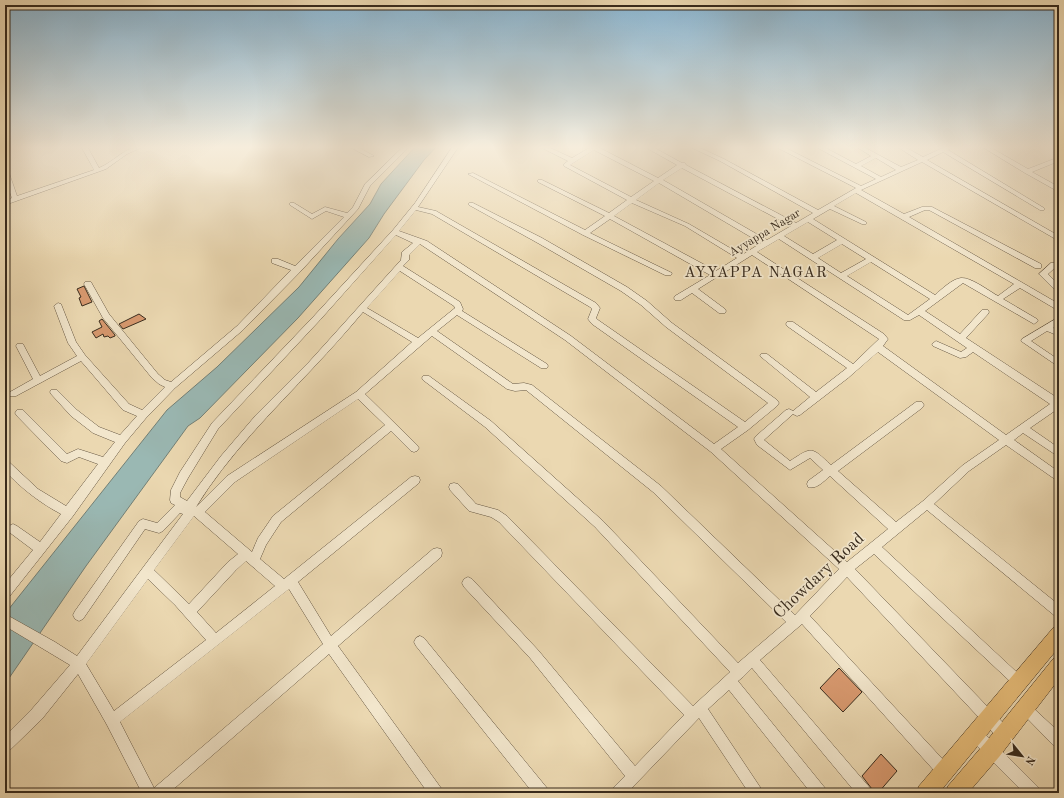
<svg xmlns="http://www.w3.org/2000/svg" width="1064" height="798" font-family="'Old Standard TT',serif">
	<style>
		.water { fill: #9ab8b3; stroke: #738077 }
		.building { fill: #d8996f; stroke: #382b1d }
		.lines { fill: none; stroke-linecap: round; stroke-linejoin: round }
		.minor-casing { stroke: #655642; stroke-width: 1 }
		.highway-casing { stroke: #382b1d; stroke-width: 1 }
		.minor { fill: #f2e6cc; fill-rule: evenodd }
		.highway { fill: #e6bc78; fill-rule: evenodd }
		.labels { text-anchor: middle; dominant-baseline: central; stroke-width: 3.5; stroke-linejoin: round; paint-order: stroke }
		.far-street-label { font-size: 12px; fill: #382b1d; stroke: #f2e6cc }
		.neighbourhood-label { font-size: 15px; letter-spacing: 1px; fill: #382b1d; stroke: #f2e6cc }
		.near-street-label { font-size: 17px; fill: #382b1d; stroke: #f2e6cc }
	</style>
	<rect width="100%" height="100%" fill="#ebd8b1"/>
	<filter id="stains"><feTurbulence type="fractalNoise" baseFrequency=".005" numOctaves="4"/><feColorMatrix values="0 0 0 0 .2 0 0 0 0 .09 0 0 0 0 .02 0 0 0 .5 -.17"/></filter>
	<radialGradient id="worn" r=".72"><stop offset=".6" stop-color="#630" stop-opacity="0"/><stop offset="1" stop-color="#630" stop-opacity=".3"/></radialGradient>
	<!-- water -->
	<path class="water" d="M416,146H437L424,160L384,214L369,238L298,318L200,418L188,426L86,566L5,684V614L12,605L167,410L217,367L299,287L338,239L370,204L381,184Z"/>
	<!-- building -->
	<path class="building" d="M84,286L92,302L82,306L79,298L81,297L77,289Z
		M139,314L146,319L123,329L119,324Z
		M102,319L115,335V336L110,338L108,336L104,337L103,334L96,338L92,332L102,327L99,321Z
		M839,668L862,692L843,712L820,688Z
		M881,754L897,771L878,793H875L862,776Z"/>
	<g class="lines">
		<!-- minor casing -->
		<g class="minor-casing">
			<path id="minor" d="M81,146H87L99,168C116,161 124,146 145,146L127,154L106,169L5,205V201L12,198L5,179V168L8,170L17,196L94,170Z
				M348,146H356L374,156L369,157Z
				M404,146H410L370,186L358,209L300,272L243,330L175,388L146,418L125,443L73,516L9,597L5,599V584L33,550L9,532L8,529L9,526L13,524L17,526L40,542L61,514C40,503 21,488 5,471V460L8,461L38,489L66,506L98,464L79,457L67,463L61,461L17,416L15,413L17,410H23L67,454L78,449L103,457L115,442L93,433L71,416L51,394L50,392L51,390H57L77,410L99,427L120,435L137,416L123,410L81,361L16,396H10L9,394L10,392L33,379L16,346L17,344H23L40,376L77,356L68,343L54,306L58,303L61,304L76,342L85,355L129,404L142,410L165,387L159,384L152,378L103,318L84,284L85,282H91L109,314L158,374L165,380L171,382L237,326L291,270L272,263V259H278L295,266L344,217L326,211L312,219L290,205V203H294L312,214L325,207L347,213L353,207L365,184Z
				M453,146H459L418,207L436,211L596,303L600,308L596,318L598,320L745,422L768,403L666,327L641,305L621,291L536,242L469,205V203H473L542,238L627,287L647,301L672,323L777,400L779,403L777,406L748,430L721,449L847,562L888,529L830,476C824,481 816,490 808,487L807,484L808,481L823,470L810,458L790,470L757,445L754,439L756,436L786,410L789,409L793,411L810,397L760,356L761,354H767L816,392L847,368L787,326L786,324L787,322H793L853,364L879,339L752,255L698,289L725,309L726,311L725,313H719L692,293L681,300H675L674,298L675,296L710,275L610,219L590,233L672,273L671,275H665L583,235L468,174L473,173L585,230L605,216L538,182V180H542L609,213L627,200L564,166V164L568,161L538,146H546L572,158L589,148L588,146H599L598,147L658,178L677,165L643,146H651L682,163H685L686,165L796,223L813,213L720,161L688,146H696L724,159L818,210L856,188L774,146H782L861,186L876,179L814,146H822L856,164L871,156L855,146H862L901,167L918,160L896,146H903L923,157L947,146H955L948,150L1044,208V210H1040L943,152L927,160L1059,236V241L922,162L861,190L904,214L922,207H932L1041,264V268H1035L929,210H925L909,217L1059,304V311L1020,288L1003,299L1037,319L1038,321L1034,324L963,283L925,311L960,334L982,310H988L989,312L988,314L966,338L1059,399V408L1030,428L1059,448V457L1023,433L1014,440L1059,472V482L1006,445L969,471L934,504L1059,605V618L1055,616L927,510L882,547L1023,678L1025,682L1023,686L1019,688L1015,686L874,554L855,569L1009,729L1011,734L1009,739L1004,741L999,739L847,577L810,616L949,766L951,771L949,776L944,778L939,776L802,624L760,660L870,788L872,793H856L752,668L743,677L738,681L825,788L827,793H811L729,690L708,709L764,793H749L699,718L627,793H611L613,788L625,776L530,658L464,587L462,583L464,579L468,577L472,579L538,650L635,766L684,715L499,522L491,517L469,511L450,490L449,487L450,484L454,483L458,484L476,504L498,510L507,516L693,706L730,672L595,527L485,427L423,380L422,378L423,376H429L491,421L603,521L738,663L786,622L653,492L526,390L515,391L507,389L432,336L365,394L417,445L419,448L417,451L414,452L411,451L391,431L281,522L266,545L260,559L284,579L411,477L415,476L419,477L420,480L419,483L298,582L331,636L433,549L437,548L441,549L442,553L441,557L338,646L441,788L443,793H428L329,654L169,793H142L107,725L78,674L42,719L10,750L5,752V736L32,709L70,665L5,626V614L55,642L77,656L183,514L180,513L163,531L159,533L145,529L83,619L79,621L75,619L73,615L75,611L139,521L143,519L157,523L175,505L171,503L170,500L171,490L180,472L212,423L314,316L393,230L415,203ZM594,150L654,181L631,197L570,165ZM876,158L896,170L881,177L861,166ZM682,168L791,226L767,240L663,180ZM659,183L761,243L742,255L689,224L636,200ZM856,193L1014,284L998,296C989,291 971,277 961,278C952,279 942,289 935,295L813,219L830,209L862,224H866V222L834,206ZM632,203L685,226L737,258L716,271L614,216ZM416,210L432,214L590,307L592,309L588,319L592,324L738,427L714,444L571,336L427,241L399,231ZM808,222L837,240L813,254L784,236ZM396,235L413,243L402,252L401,260L309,362L256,415L221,456L187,501L180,497V493L188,478L218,429L320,320ZM779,239L904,320H910L919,315L967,348L961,352L936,341L932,344L933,346L960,358L966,357L973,352L1050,404L1006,435L883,346L888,339L884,334L757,252ZM420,244L565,340L711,452L839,569L795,615L661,486L532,385L524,383L513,384L437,331L457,315L541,368H547L548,366L547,364L462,311L463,309L460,302L403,266L409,260V255ZM842,244L866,259L841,273L818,258ZM871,262L930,299L908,315L847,276ZM400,271L454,306L455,308L418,338L367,308ZM363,312L412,342L356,392L227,476L196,507C228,455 272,412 314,367C331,349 347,331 363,312ZM878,352L999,440L963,465L923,501L896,522L838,471L922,408L924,405L922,402H916L831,465C811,447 813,446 790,461L764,440L793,414L797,416L800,415L848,378ZM358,399L385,425L273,516L258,538L252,552L205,512L235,482ZM194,516L238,554L228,562L189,604L154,570ZM246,561L275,586L216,633L197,612L236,570ZM148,579L175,605L206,640L114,711L86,664ZM289,589L323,644L154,788L120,722Z
				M981,146H988L1028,169L1059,157V161L1032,172L1059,187V192L1025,173Z
				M1051,263H1054L1058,265L1048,274L1059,285V292L1056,291L1039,274Z
				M1059,317V324L1053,328L1059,330V336L1047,331L1031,341L1059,360V367L1021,341L1022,339Z
				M420,636L424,638L547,788L549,793H533L416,646L414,642L416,638Z
				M1025,702L1029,704L1059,732V748L1054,746L1021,712L1019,708L1021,704Z
				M975,727L980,729L1039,788L1041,793H1024L970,739L968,734L970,729Z"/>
		</g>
		<!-- highway casing -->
		<g class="highway-casing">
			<path id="highway" d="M1059,625V647L939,793H916L919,786L1053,628Z
				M1059,656V679L999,757L968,793H945L948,786L985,743L1053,659Z"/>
		</g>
		<!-- minor -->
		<use href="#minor" class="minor"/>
		<!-- highway -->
		<use href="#highway" class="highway"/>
	</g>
	<!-- sky -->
	<linearGradient id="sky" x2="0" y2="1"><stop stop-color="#89b6d3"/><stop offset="0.57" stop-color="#f6eddc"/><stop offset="1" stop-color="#f6eddc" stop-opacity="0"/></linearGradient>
	<rect width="1064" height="258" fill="url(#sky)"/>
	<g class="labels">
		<!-- far-street labels -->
		<g class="far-street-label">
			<text transform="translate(765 233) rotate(-31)">Ayyappa Nagar</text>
		</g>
		<!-- neighbourhood labels -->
		<g class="neighbourhood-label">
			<text x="756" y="273">AYYAPPA NAGAR</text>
		</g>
		<!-- near-street labels -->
		<g class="near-street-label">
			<text transform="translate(819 576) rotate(-43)">Chowdary Road</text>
		</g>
	</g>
	<!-- margin -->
	<rect width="1064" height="798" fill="none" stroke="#ebd8b1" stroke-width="20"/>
	<rect x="6" y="6" width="1052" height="786" fill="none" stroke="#382b1d" stroke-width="2"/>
	<rect x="10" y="10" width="1044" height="778" fill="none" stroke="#382b1d"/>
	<!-- north arrow -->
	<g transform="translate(1022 756) rotate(120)" stroke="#f2e6cc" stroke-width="3" paint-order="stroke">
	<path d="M0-3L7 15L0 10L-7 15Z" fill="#382b1d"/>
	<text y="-6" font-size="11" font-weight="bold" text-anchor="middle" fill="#382b1d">N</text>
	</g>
	<rect width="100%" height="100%" filter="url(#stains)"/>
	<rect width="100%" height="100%" fill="url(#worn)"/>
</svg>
